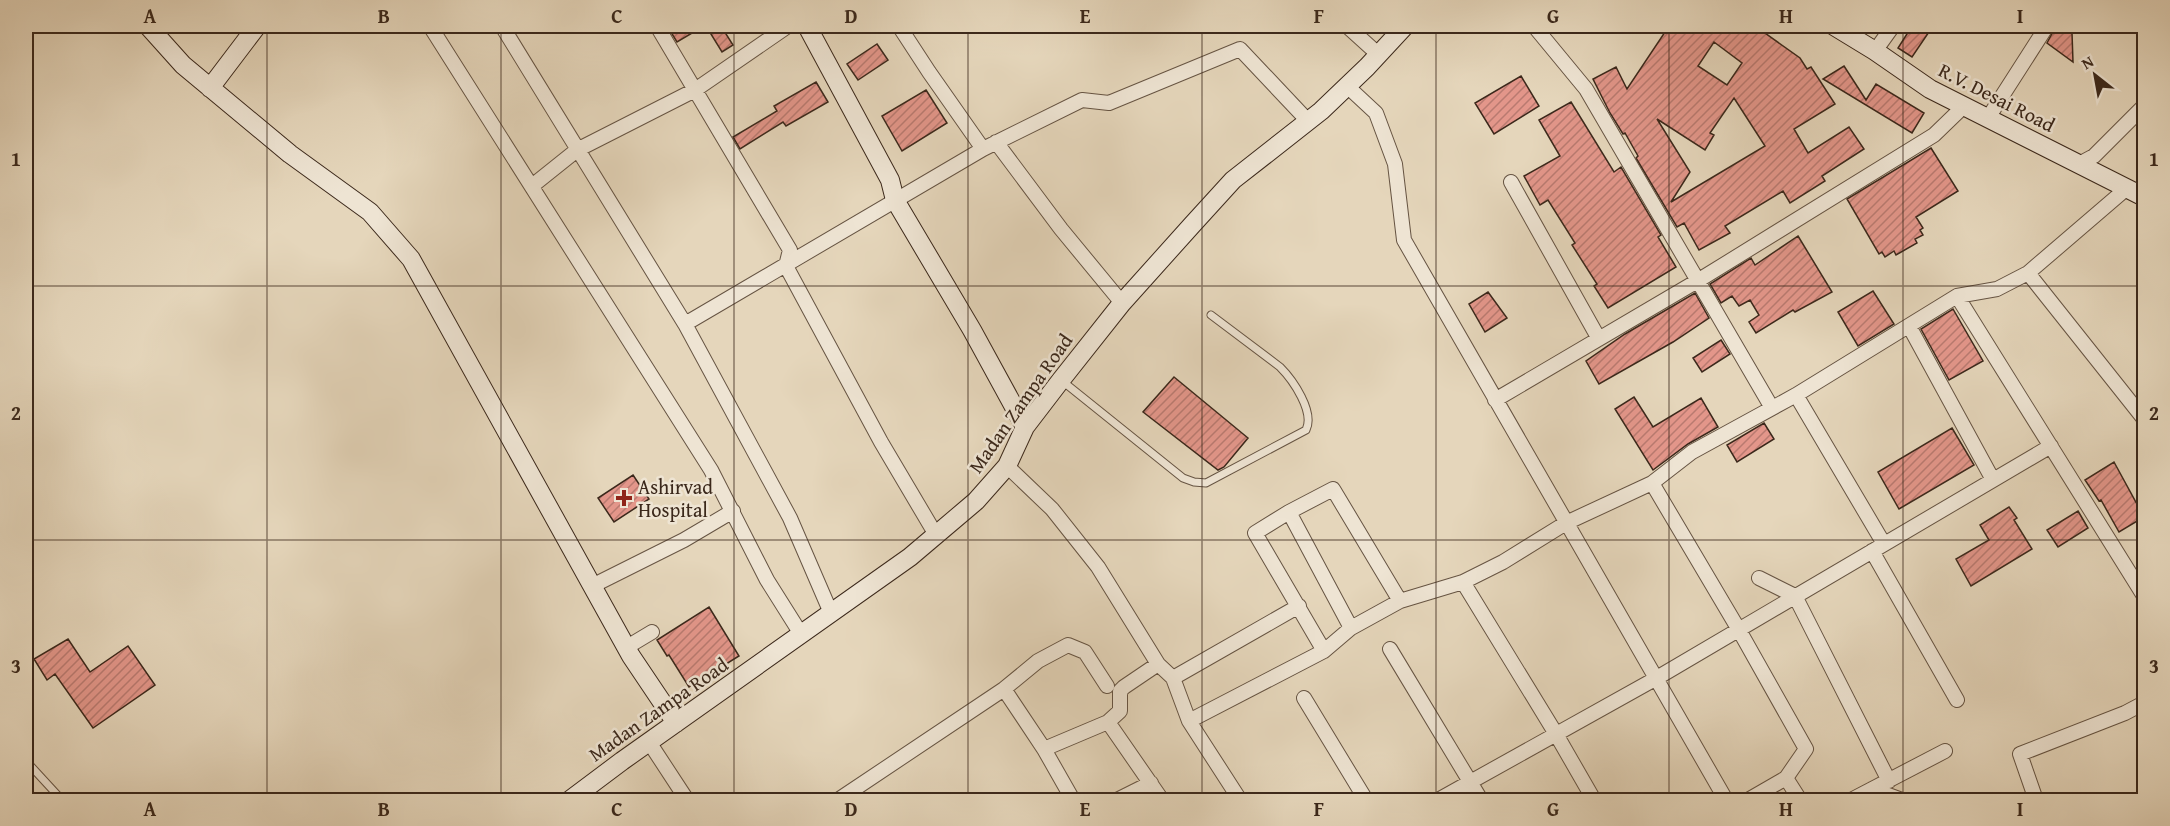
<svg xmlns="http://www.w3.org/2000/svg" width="2170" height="826" font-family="'Gentium Book Plus',serif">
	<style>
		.building { fill: url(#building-hatch); stroke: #3b281b; stroke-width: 1.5; fill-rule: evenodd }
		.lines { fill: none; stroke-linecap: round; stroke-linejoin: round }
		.lane-casing { stroke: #665443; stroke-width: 9 }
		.street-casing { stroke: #665443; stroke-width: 16 }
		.secondary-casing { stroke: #3b281b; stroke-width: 20 }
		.lane { stroke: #eee4d3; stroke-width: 7 }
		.street { stroke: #eee4d3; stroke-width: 14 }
		.secondary { stroke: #eee4d3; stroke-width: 18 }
		.grid { fill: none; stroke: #3b281b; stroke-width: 1.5; stroke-opacity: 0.55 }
		.poi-dot { fill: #8f2418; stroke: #eee4d3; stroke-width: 2 }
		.labels { text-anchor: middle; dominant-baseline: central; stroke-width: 5; stroke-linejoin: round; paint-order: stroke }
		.street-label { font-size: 20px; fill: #3b281b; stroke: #eee4d3 }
		.poi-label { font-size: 20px; fill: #3b281b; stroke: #eee4d3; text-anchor: start }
		.neatline { fill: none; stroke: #3b281b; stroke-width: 2 }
		.grid-label { font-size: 20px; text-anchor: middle; font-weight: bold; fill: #3b281b }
	</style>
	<defs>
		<pattern id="building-hatch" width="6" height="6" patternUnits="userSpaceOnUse" patternTransform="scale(1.5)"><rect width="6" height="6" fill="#e3968a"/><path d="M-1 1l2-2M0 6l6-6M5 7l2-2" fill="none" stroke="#b97a70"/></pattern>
	</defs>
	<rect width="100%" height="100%" fill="#e5d6bb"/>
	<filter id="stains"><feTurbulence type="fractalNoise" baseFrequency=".00333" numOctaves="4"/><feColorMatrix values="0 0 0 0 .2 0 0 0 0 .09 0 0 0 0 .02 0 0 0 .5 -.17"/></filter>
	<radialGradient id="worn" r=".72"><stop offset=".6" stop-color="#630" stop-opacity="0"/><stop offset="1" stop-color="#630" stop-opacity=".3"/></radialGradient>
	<!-- building -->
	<path class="building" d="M674,26H704L677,42L669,29Z
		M706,26H721L733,45L722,52Z
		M1669,26H1755L1800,58L1807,69L1811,67L1835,104L1794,129L1808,153L1849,127L1864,149L1822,176L1825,181L1790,203L1783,191L1725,226L1730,233L1699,250L1684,223L1677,227L1636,158L1638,156L1625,133L1623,134L1610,113L1593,79L1616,67L1627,89ZM1714,42L1742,63L1727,85L1698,66ZM1734,98L1765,146L1671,202L1690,172L1657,119L1705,150L1714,135L1710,133Z
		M1912,26H1933L1912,57L1898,48Z
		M2056,26H2062L2072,33L2073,62L2047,43Z
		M877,44L888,60L858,80L847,64Z
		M1844,66L1866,100L1876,84L1924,113L1912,133L1823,79Z
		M1521,76L1539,106L1494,134L1475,103Z
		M816,82L828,102L786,126L783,122L740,149L733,137L777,111L774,106Z
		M926,90L947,123L902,151L882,116Z
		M1571,102L1614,172L1621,167L1661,235L1658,237L1676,267L1608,308L1594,286L1597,284L1572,245L1575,243L1548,200L1540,205L1524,176L1560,156L1539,120Z
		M1931,148L1958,191L1916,217L1923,228L1920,230L1923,235L1915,239L1917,243L1896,255L1894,251L1885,257L1882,252L1879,254L1847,199Z
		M1798,236L1832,292L1795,312L1793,310L1756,333L1749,322L1759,315L1750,300L1739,306L1732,296L1721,303L1710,284L1751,258L1755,265Z
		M1873,291L1894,324L1858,346L1838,312Z
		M1488,292L1507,318L1485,332L1469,304Z
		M1695,293L1709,318L1673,342L1599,384L1586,361L1625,334Z
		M1953,309L1983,361L1949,380L1921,329Z
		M1721,340L1730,354L1702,372L1693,358Z
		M1174,377L1248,438L1224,467L1218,470L1143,412Z
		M1634,397L1653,427L1701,398L1718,427L1688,444L1653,470L1615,409Z
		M1764,423L1774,439L1737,462L1727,445Z
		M1952,428L1974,465L1899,509L1878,472Z
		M2114,462L2144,517L2119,532L2101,500L2099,501L2085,480Z
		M633,475L649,499L614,522L598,498Z
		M2009,507L2017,518L2014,520L2032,549L1971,586L1956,559L1989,540L1980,525Z
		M2078,511L2088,528L2058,547L2047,530Z
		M709,607L739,656L689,687L669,655L667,656L657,640Z
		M68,639L90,672L128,646L155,685L93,728L55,674L47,680L34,659Z"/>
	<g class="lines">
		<!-- lane casing -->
		<g class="lane-casing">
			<path id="lane" d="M1061,380L1183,478L1194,482L1206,483L1306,430C1315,412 1293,380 1280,367L1211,315
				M26,761L62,800"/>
		</g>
		<!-- street casing -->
		<g class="street-casing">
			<path id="street" d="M430,26L711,470L767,580L801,634
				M502,26L685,324L790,518L831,613
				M657,26L790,250L786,266L881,442L936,535
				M899,26L929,72L983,149
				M1347,26L1379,55
				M1534,26L1586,89L1772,408
				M1875,51L1893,26
				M1347,86L1376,113L1395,164L1404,240L1726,800
				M1988,118L2047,26
				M996,142L1061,229L1122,303
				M2079,164L2094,156L2144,106
				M1511,182L1599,339
				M532,186L577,150L695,90L788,26
				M2028,273L2144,419
				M1957,296L2144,596
				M685,324L983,149L1082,100L1109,103L1240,49L1308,121
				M1909,326L1993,480
				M1796,395L1884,544
				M1495,400L1699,280L1934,135L1964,106
				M1007,466L1052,509L1098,567L1158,664L1173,678L1189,721L1240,800
				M1652,483L1739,630L1806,749L1786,778
				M1289,512L1351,628
				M1872,551L1957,700
				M1759,578L1795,596L1889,781
				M1463,582L1556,734L1594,800
				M592,586L684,540L733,511
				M627,647L652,632
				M1390,649L1481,800
				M1324,651L1255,533L1289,512L1333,489L1400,601
				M1173,678L1299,606
				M1004,689L1044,749L1073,800
				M1304,698L1366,800
				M1189,721L1324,651L1351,628L1400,601L1463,582L1503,562L1566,523L1652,483L1692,452L1796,395L1957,296L1997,289L2028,273L2127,188
				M1108,722L1162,800
				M649,742L687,800
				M1044,749L1108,722L1120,711V691L1124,687L1158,664
				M1872,789L1902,800
				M838,800L1004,689L1038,661L1068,645L1085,652L1107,686
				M1117,800L1151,783
				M1438,800L1655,679L2051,446
				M1748,800L1786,778L1800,800
				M1851,800L1945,751
				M2036,800L2020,754L2125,713L2144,703"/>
		</g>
		<!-- secondary casing -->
		<g class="secondary-casing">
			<path id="secondary" d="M148,26L183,65L290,154L370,212L411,259L631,656L676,723
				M807,26L890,180L895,200L972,330L1025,427
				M1834,26L1875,51L1930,89L2144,197
				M210,88L257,26
				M570,800L622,761L910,557L976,501L1007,466L1025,427L1061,380L1122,303L1192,225L1233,180L1321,111L1367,67L1405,26"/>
		</g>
		<!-- lane -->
		<use href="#lane" class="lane"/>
		<!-- street -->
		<use href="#street" class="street"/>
		<!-- secondary -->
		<use href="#secondary" class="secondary"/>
	</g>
	<!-- grid -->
	<path class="grid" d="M267,26V800M501,26V800M734,26V800M968,26V800M1202,26V800M1436,26V800M1669,26V800M1903,26V800M26,286H2144M26,540H2144"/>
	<!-- markers -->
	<path class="poi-dot" d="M621 489h6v6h6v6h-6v6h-6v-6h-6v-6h6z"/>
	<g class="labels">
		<!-- street labels -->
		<g class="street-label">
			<text transform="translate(1997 97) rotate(27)">R.V. Desai Road</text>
			<text transform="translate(1020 403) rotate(-55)">Madan Zampa Road</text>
			<text transform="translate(658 709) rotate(-35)">Madan Zampa Road</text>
		</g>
		<!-- poi labels -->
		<g class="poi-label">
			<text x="638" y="486">Ashirvad<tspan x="638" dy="23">Hospital</tspan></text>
		</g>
	</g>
	<!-- margin -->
	<rect width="2170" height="826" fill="none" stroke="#e5d6bb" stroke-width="66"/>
	<!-- north arrow -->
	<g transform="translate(2095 75) rotate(329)" stroke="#eee4d3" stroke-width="4.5" paint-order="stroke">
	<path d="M0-4.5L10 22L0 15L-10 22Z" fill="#3b281b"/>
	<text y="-9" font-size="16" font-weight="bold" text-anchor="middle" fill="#3b281b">N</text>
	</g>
	<rect x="33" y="33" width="2104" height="760" class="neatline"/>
	<g class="grid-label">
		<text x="150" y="23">A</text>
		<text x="384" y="23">B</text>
		<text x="617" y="23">C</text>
		<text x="851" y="23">D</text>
		<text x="1085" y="23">E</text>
		<text x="1319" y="23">F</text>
		<text x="1553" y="23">G</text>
		<text x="1786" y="23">H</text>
		<text x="2020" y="23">I</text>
		<text x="16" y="166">1</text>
		<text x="2154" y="166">1</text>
		<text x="16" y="420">2</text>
		<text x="2154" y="420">2</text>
		<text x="16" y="673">3</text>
		<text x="2154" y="673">3</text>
		<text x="150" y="816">A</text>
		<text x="384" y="816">B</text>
		<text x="617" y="816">C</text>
		<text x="851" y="816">D</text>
		<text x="1085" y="816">E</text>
		<text x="1319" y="816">F</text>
		<text x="1553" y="816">G</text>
		<text x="1786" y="816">H</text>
		<text x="2020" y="816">I</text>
	</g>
	<rect width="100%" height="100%" filter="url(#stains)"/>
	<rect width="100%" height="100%" fill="url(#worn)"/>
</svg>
